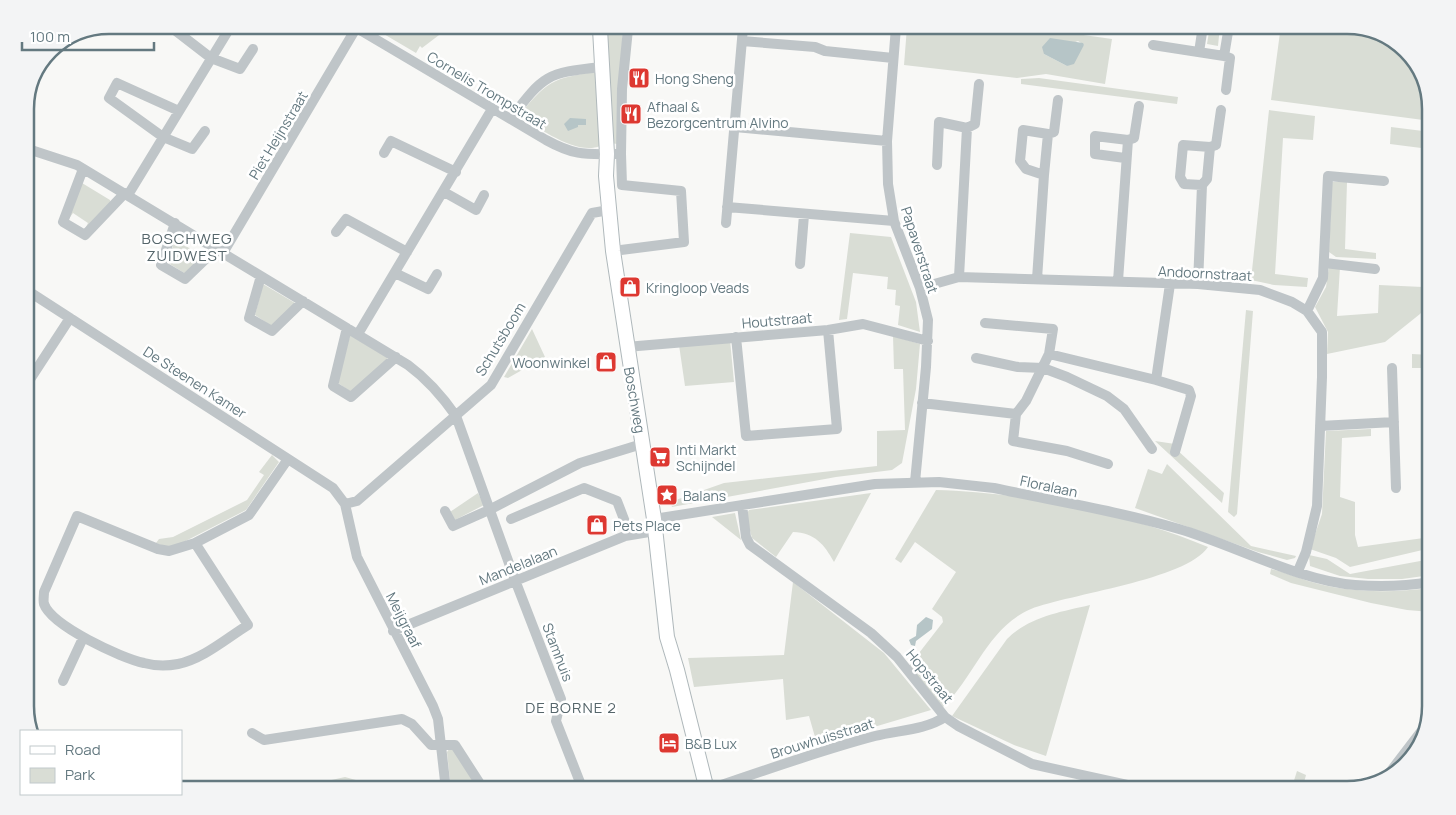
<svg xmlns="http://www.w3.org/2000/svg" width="1456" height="815" font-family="Manrope,sans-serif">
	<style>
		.green { fill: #d9ddd5; fill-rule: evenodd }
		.water { fill: #b6c5c7 }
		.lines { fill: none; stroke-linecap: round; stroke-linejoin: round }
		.secondary-casing { stroke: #afb8bb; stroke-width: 16 }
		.street { stroke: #bfc5c8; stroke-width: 10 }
		.secondary { stroke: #fff; stroke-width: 14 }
		.labels { text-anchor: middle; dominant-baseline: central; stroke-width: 5; stroke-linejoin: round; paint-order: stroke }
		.poi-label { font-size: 14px; fill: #647980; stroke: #fff; text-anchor: start }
		.street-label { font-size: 14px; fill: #647980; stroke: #fff }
		.neighbourhood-label { font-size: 15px; letter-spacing: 1px; fill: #56666b; stroke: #fff }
		.rim { fill: none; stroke: #647980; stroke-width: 2.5 }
	</style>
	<rect width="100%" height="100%" fill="#f8f8f6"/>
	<!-- green -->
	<path class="green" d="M1281,25C1303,25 1326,23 1347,25C1401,31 1431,68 1431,121L1271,100Z
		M1210,26H1220L1218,46L1207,44Z
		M907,27H1027L1112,39L1105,84L1046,74L1017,78L904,65ZM1078,41L1084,45L1067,66L1044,54Z
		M447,29L422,48L420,46L416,53L377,30Z
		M604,29H623L617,144L611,143Z
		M595,72L600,146C577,156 539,128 519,116C546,82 552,78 595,72Z
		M1039,78L1178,97L1177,104L1021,84V79Z
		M1269,110L1315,116L1313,140L1283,138L1275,274L1308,278L1307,287L1274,285L1251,280Z
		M1391,127L1431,132V302L1420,314L1385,342L1327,354L1328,332L1315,307L1326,287L1329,266L1340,267L1337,316L1378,313L1379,285L1423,287L1429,149L1390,144Z
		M1332,182H1347L1345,249L1376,253V259L1336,257L1329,252Z
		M82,183L110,200L111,205L85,229L88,223L73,213L68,220Z
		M850,233L891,237L916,302L920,332L898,325L900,306L895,305L896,290L887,289L888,277L853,273L847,319L839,320Z
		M175,239L203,257L186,274L168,263Z
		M263,284L295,303L273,327L255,315Z
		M1246,310L1253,311L1237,514L1234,517L1228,512Z
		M532,329L545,357L508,378L504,377Z
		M350,335L388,358L351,392L338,383Z
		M893,336L920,344L916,389L902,463L892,470L836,477L672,507L670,502L724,483L877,466V431L905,430L903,369H894Z
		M730,340L734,382L685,386L679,345Z
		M1412,354L1431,355V368H1412Z
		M1371,429V436L1342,438L1340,497L1355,502V535L1358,547L1431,537V548L1350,567L1336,558L1310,549L1322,514L1326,431Z
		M1155,441L1175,444L1176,449L1224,493L1222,503Z
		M272,455L279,462L246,510L174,547L170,548L156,543L159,539L173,537L247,500L264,475L259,472Z
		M1167,464L1251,546L1296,556L1295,558L1287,560L1258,552L1135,508L1148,469L1162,474Z
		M936,490C1021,492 1130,514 1208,547C1186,580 1069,594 1031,609C988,627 975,676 943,707L909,666L943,622L942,617L932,609L956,572L915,542L901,563L895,559Z
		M478,493L484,505L451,522L447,514Z
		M871,493L834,562C824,544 815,533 793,532L776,557L752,538L746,515L749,510Z
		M735,513L741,540L712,517Z
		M1309,555L1327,559L1350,574L1431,559V575L1402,579H1368L1340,576L1310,566Z
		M1271,569C1284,572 1296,577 1308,581C1348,593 1390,593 1431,588V612L1407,610L1371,603L1291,583L1270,574Z
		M793,582L884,653L931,710L817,744L809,716L786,720L783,679L694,687L688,658L784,655Z
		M1090,605L1046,756L1014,745L952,716L1007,639C1029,617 1060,612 1090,605Z
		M450,748H453L481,790H451L447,752Z
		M1297,771L1306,775L1302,790H1291Z
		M345,777L363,782L379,780L391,790H342L327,781Z"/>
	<!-- water -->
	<path class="water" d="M1050,38L1083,43L1084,45L1074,64L1067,66L1044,54L1042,47Z
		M570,118L586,119V125H578V127L568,131L564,124Z
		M926,617L933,620L932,629L916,641L915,646L911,645L909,640L916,636L917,625Z"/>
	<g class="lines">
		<!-- secondary casing -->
		<g class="secondary-casing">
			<path id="secondary" d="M600,29L607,154L606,176L613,251L654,519L667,637L677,670L707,790"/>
		</g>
		<!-- street -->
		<path class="street" d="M1074,26L1095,29V26
			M896,27L887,141L888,184L894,221L920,288L928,320L926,367L915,482
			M360,30L546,140C577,157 587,154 621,154L622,89L628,29
			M176,31L211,58L240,69L253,49
			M742,41L815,47L825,51L893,58
			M1153,45L1224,56
			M1199,52L1203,26
			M1226,90L1230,58L1224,56L1229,26
			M179,111L117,83L109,98L163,137L192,149L205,131
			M511,118C544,75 546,73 601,67
			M735,127L887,141
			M25,148L77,165L408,365C427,379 442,396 456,416L515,580L561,699L556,721L583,790
			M384,153L391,141L456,172
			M1125,158L1095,154V136L1128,140
			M937,165L939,122L967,128
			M83,169L63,222L85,235L125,193
			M1044,175L1048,134L1054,132L1058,100
			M1202,185L1207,179L1210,147L1216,145L1221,110
			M444,192L476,210L484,195
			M128,195L228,31
			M727,207L894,221
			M175,223L161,265L185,279L216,249
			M726,223L743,28
			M336,232L346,219L407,252
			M613,251L684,242L681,191L622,185L621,154
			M223,253L355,30
			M1325,263L1375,269
			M800,264L804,215
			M395,273L428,289L437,274
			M261,276L249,318L272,331L303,301
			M959,277L967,128L975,124L979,84
			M1037,279L1044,175L1026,169L1020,161L1023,130L1048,134
			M1118,281L1128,140L1134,138L1139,106
			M1198,284L1202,185L1184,184L1180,177L1183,145L1210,147
			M920,288L959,277L1198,284L1260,290L1292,302L1307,311L1322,332V377L1317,506L1306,552L1298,571
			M25,289L333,488L345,504L357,557L433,706L438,719L446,790
			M1307,311L1323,278L1328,176L1384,181
			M985,323L1053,329L1049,354
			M347,328L333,386L351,397L396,357
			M358,334L492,109
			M736,337L746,436L837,429L828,330
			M626,347L828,330L863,324L928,341
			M976,358L1018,367L1043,368L1067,377L1107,396L1124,409L1152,449
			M1392,368L1396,488
			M1156,380L1189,390L1191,396L1175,452
			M25,387L70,318
			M922,403L1016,414L1026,401L1049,354L1156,380L1170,284
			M1016,414L1013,441L1067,451L1108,464
			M1320,426L1394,422
			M345,504L357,501L491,385L592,213L609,210
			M742,505L746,537L750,545L871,633L897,657L945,717L958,726L1032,764L1150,790
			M445,511L453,526L489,510L580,463L642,444
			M511,519L584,488L617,501L630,535
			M654,519L875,484L939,482L994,488C1055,501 1118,511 1179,529C1234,545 1299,581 1355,585C1380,587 1407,586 1431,582
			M195,543L169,551L158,549L77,516L44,592C44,596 43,601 44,604C52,626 121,658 144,663C155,666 168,666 178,664C203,659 227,638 248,625L195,543L249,515L288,459
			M393,631L625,536L655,531
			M63,681L83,638
			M252,733L264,740L402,719L412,724L431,745H455L484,790
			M1384,780L1426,725
			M707,790C763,771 818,751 875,736C899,730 925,730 945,717"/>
		<!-- secondary -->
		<use href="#secondary" class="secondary"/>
	</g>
	<!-- icons -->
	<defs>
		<g id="restaurant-square" transform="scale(1.125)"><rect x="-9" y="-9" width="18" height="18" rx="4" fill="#dd3831" stroke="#fff"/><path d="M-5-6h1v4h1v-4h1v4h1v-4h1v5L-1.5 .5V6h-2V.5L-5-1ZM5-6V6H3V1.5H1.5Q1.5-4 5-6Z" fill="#fff"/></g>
		<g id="shop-square" transform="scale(1.125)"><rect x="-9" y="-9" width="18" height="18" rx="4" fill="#dd3831" stroke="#fff"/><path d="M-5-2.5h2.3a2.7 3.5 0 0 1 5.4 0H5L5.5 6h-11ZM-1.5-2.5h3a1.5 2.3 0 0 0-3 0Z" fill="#fff"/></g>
		<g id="supermarket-square" transform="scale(1.125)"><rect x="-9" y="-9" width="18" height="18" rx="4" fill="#dd3831" stroke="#fff"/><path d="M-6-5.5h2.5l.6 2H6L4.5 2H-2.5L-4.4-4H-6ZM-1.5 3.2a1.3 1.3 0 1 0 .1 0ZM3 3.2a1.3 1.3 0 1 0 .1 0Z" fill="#fff"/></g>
		<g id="sight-square" transform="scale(1.125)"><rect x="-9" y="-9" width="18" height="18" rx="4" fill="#dd3831" stroke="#fff"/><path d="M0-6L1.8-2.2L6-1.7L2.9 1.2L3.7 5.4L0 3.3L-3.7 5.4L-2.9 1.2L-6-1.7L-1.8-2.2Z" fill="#fff"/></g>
		<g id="hotel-square" transform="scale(1.125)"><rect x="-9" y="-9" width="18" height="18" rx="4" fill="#dd3831" stroke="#fff"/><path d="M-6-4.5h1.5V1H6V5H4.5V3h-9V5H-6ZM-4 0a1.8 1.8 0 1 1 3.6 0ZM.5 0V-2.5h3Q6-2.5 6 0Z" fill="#fff"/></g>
	</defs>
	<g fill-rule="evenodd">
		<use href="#restaurant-square" x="639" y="78"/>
		<use href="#restaurant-square" x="631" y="114"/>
		<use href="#shop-square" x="630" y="287"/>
		<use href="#shop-square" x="606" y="362"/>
		<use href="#supermarket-square" x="660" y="457"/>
		<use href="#sight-square" x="667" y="495"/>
		<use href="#shop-square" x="597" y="525"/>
		<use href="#hotel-square" x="669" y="743"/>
	</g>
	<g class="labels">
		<!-- poi labels -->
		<g class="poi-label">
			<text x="655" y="78">Hong Sheng</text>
			<text x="647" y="106">Afhaal &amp;<tspan x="647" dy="16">Bezorgcentrum Alvino</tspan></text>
			<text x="646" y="287">Kringloop Veads</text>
			<text x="590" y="362" text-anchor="end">Woonwinkel</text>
			<text x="676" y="449">Inti Markt<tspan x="676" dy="16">Schijndel</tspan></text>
			<text x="683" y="495">Balans</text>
			<text x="613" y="525">Pets Place</text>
			<text x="685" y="743">B&amp;B Lux</text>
		</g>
		<!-- street labels -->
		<g class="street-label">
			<text transform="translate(487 90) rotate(31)">Cornelis Trompstraat</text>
			<text transform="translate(278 135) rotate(-59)">Piet Heijnstraat</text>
			<text transform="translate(920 250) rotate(72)">Papaverstraat</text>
			<text transform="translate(1205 273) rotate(3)">Andoornstraat</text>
			<text transform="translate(777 320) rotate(-5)">Houtstraat</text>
			<text transform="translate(500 339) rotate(-59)">Schutsboom</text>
			<text transform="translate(195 382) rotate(33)">De Steenen Kamer</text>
			<text transform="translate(635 400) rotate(80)">Boschweg</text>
			<text transform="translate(1049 486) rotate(12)">Floralaan</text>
			<text transform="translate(518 565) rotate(-22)">Mandelalaan</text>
			<text transform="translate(404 620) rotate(63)">Meijgraaf</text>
			<text transform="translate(558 652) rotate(69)">Stamhuis</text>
			<text transform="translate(930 676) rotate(51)">Hopstraat</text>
			<text transform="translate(822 738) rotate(-17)">Brouwhuisstraat</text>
		</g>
		<!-- neighbourhood labels -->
		<g class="neighbourhood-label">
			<text x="187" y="238">BOSCHWEG<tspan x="187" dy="17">ZUIDWEST</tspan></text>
			<text x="571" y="707">DE BORNE 2</text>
		</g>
	</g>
	<!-- crop -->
	<path d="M0 0H1456V815H0ZM109 34H1347A75 75 0 0 1 1422 109V706A75 75 0 0 1 1347 781H109A75 75 0 0 1 34 706V109A75 75 0 0 1 109 34Z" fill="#f3f4f5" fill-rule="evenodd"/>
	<path class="rim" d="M109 34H1347A75 75 0 0 1 1422 109V706A75 75 0 0 1 1347 781H109A75 75 0 0 1 34 706V109A75 75 0 0 1 109 34Z"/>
	<!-- legend -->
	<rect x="20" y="730" width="162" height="65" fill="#ffffff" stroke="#c1c9cc"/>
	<rect x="30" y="746" width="25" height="8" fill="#ffffff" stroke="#c1c9cc"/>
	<text x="65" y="755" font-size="15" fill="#647980">Road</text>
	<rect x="30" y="768" width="25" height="15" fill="#d9ddd5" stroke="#c1c9cc"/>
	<text x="65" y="780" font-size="15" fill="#647980">Park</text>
	<!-- scale -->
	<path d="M22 42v8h132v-8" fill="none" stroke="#647980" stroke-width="2.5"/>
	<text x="30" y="42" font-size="15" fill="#647980" stroke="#ffffff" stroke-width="4" paint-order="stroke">100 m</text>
</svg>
